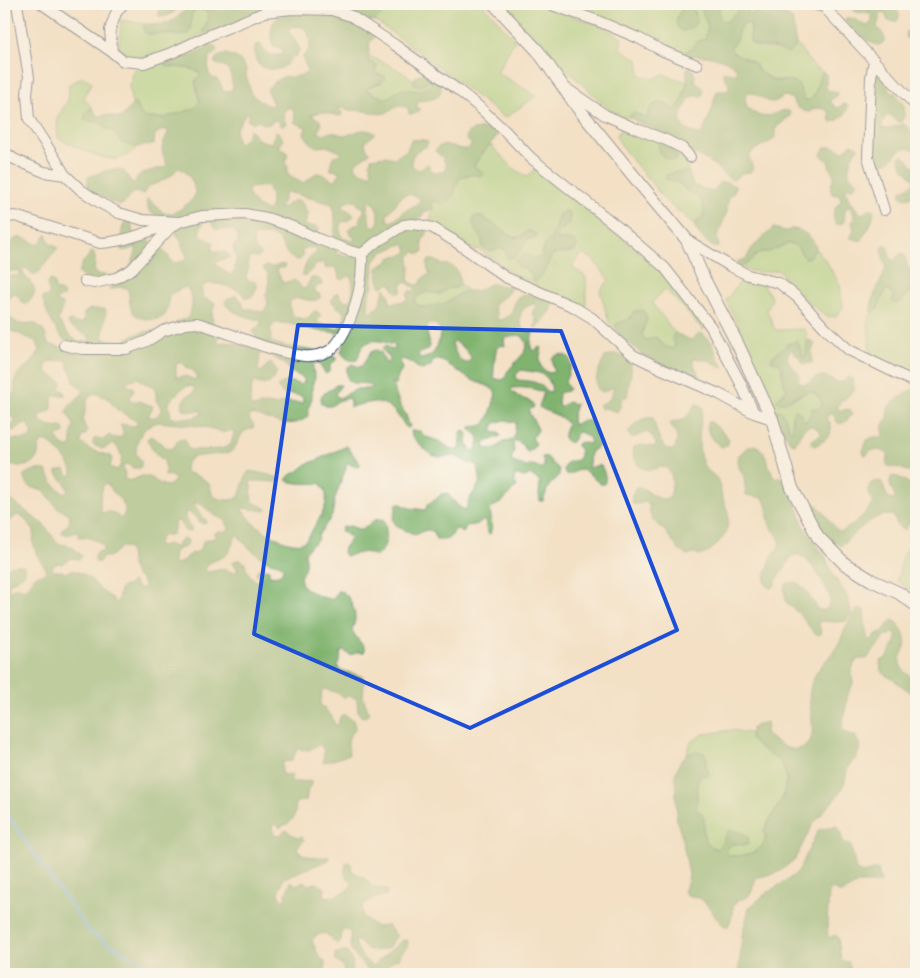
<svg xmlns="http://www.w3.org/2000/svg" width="920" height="978" font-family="'Architects Daughter',sans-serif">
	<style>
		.green { fill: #a1d180; stroke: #5e806f; fill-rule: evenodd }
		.forest { fill: #80b36e; stroke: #4e7166; fill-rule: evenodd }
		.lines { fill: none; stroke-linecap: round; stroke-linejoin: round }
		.stream { stroke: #6cb1e2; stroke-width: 3 }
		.minor-casing { stroke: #3b4a6d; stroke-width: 12 }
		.tertiary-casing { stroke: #3b4a6d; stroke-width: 14 }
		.minor { stroke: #fff; stroke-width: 10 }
		.tertiary { stroke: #fff; stroke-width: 12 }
		.marked { fill: none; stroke: #1d4ed8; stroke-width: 4; stroke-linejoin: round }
	</style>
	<rect width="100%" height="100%" fill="#fbf7ec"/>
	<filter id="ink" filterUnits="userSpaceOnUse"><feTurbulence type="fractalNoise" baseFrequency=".02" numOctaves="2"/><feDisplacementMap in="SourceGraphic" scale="10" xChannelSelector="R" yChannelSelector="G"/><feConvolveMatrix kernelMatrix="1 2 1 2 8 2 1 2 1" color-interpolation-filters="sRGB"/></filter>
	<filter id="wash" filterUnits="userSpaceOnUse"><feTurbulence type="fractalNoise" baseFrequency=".0096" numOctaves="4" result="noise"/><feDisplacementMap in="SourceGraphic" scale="20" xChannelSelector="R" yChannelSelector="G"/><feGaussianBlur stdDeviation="1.12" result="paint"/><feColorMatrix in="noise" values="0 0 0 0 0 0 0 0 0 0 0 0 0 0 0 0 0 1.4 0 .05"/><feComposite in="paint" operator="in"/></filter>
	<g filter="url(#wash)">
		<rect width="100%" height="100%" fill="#f3e0c5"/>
		<!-- green -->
		<path class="green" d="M373,4H483L515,40L497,72L536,96L505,118C462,86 420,51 375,21L382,14L377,5Z
			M499,4H538L604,27L622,38L620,48L638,60L640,75L654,79L663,74L687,82L681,102L677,109L674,110L664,103L648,112L647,119L640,115H630L631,118L619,116L608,108L570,73L566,72Z
			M563,4H686L678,14L696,16L693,8L696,5H700L708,27L705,39C693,42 696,47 686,51L685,58L658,43Z
			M719,4H743C739,12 732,15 727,22L723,21L720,18L719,14Z
			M746,4H759C757,10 757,13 750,15L748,12Z
			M197,9L203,10L208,14V20L203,31L206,33L169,52L144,57H128L119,48L121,20L145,24L143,27L145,32L153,35L159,33L177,35H186L191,30L190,20L192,13Z
			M748,23L751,25L750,42C759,51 783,48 795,48L796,43L813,66L823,72C815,81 819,93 810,100H806L801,93L799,85L784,80L777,81L773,80L759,72L756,64L750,60L732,52L731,48C732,45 734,43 736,40C740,32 736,26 748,23Z
			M368,56C385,62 400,70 414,80V83L423,85L428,81L432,83C425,95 411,89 399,91C394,92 391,98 385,98C382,98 370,92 367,90C370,85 375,84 381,83L384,76L377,74L375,72L377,66L376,64H370L368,59Z
			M166,63V66C179,69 190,66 201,73C194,84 196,90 200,102L193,109L164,118H149L143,117L135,103L132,105L129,85L135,69Z
			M83,77L92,82L84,98L93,109L91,108L94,121L103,123L107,129L113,131L122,143L129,144L137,147C132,152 125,158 117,159C103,161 72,145 58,138L57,118L68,100L69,84Z
			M625,124L660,139L676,155L671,149L672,145L685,159L689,173L685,172L674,181L681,184L689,193L697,195C707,209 707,213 694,224L666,201L625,151L616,136Z
			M490,144L513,168L527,177L534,169L584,207L662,271L706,326L703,330L665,289L652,303L675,333L672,337L675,345L673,349L665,346L656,337L647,340L644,338L642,334L647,318L634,312L629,319L616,324V329L609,322L600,291L609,280L593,259L582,254L572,267L586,277V309L532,285L513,274L479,249L474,251L433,225L430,221L433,208L431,203L433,201L441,203L453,196C460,170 461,181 480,170L475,168L474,165ZM559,214L562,228L557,235V241L568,240L569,253H557L552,255L541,277C533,275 527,270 519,267L518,260L526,254L536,259L541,257L545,244L552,237ZM492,223C508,236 511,242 530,231L537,235L536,238L527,239L517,256H506V251C502,246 496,250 491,251L482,245V239Z
			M791,243L798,247L802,255L814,252L816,249L826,261L840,285L843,307L836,317L827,316L814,307L783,280V274L777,270C761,273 754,273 739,267L749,262L758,254L761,252H769L787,244Z
			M742,279L763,284L772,299L767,310L775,330L805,329C808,339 808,348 804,358C801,354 801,349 799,344L788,343L773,356L771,359C785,364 780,367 783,378C783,382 786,386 787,390L781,395L784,402L802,395L809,391C816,393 821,398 822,405C819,409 817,410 813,408L808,419L806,422L799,412L791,418L793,430L790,431L786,419L779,410L776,411L770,403L755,364L726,300Z
			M460,284L467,291C459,292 455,298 448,302C441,306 431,307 423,307L419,306L415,303V298L426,292L440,294L449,288H457Z
			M886,290H888L894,296L902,301L908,292H916V298L912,303L916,307V376L873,358L870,353L868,318L872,313L877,310L881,300Z
			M916,539V594L897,581L903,555Z
			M732,730L750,733V739L752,741L770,755L778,759L783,766L787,778L783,797L764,830C772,850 744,859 729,855L727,853L728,847L732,844L747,845L726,835L720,846L716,849C700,842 704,831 704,817L696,810C698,798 695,786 700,776L703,775L706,766L707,758L697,751L686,755L691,742L704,734Z"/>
		<!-- forest -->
		<path class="forest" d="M155,4H178V8C173,13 166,19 159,16V7L158,4Z
			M186,4H325L322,7L326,14L332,16L341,22H349L363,28L376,36L370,42L368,59L370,63L376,64L377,66L375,72L377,74L385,76V79C380,85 371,84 367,90C370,92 382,98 385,98C391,98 394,92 399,90C410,87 425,96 432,82L428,81L421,86L416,85C410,76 420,76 424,71L441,84C442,102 431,99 418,101L417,106L419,108V111L415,114H409L408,108C396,103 395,110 385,113C379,115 371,112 365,111C356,110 350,111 341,108L339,109L340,111L342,112V115L340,116L321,112L311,115L320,120L321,125L318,132C327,137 324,133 332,132C336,132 340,135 344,135C356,135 359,125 375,133L374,135L365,142L366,147L370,153L358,161L355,165C357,171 363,174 370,174L372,172L370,163L371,158L385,156L395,158L407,150L411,140C417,140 423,138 428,142L426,147C413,149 405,165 419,170L428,164L433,172L438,173L444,171L446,166L443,158L435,151C444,134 466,160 472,143L467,141L466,139C468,131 467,132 474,130C484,128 491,127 498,135L485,150L474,165C476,169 482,170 484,175L481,176C446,167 462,200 445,204C441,204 437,202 433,201L431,203L433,208L431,210L424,212L421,217L415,223L427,231V234L422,241L423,252L420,254L414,252C405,260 411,261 410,270C410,273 409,276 408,278L409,281L416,285L420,284L424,277L430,274C427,268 426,266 429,260C435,259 435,261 440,263C444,266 444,264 448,265C459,267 459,275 460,284L457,288H449L440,294L426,292L415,298V303L419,306L423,307L444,304L464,291H477L490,284H493L504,286H512C509,294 501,299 494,304C494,309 498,313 497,319L500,320C514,315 511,312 516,299L523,295L529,294L534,296H542L554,301C552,316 543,318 537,328L535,327L536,318L532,314L533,311L536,306L534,304C521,307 516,317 523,329L533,333L531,341V349L535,351L539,347L542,348C539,359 537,367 549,373L554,372L552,358C559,353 563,354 570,358L571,366L565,382L569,389L567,391L559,393L558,406L560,407L568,402L576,404L572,417L573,425L581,421L588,420L595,428L594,433L599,446C596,448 592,450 590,453C589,456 590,463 588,468L599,465L601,466C604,471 607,478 604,484H601C595,481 589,471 581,470C575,470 573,475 565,474L564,469C566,460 571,462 577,460L580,456V451L577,446V444L580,442L590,444C592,437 584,433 578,432L572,442H567C561,437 565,431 567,424C561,414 548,413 539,407C540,402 544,396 543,392C533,388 522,387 512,388L511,391L519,397L532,402L534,407L529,410V412L538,429L537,432L532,438L536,444L529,452L526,451C524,446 521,442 515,441L513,443L514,451L511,459L512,462C514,462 526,467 527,467C528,467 532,465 533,465L541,468L544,467V464L542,457C547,456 548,457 551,462C553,464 558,467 559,470C561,478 552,481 549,486C546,491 545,497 543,501H540L539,495L540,481L531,475H529L524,477L517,475H515L514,481L517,486L515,488L511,490V493C509,495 506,498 503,501C499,505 494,505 490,509L492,526L490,534L488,533C485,529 487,524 484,520L478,524L467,526L465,527L464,532L461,533L458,529H455C452,538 446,542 436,539L434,532C426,527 422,533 414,534C406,530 397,529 393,520L396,509V504L399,503L409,508L426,510L427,504L435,500L441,494L447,493L458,506L465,510C468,506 467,503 470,498C472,494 475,492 477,488C482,480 480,471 475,463H467L456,456L440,457L432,455L425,450L412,436L411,431H420L426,437L439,441L451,449L457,450L460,449L461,432L464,431L468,434L467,443L471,450L474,451C478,447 482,439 476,434C474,432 472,431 470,430V427C474,426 479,427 483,425C490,420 494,401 496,393C491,385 480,384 472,380C460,375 445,358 434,360L430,367L422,370C415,367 410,360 401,359L400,361L402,369L396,381L397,383L395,385L391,382L400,405L406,415L410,427L407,428L405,426C388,399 380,399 350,407V401L348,398L338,401L331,406H326L321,403V398L322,395L336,385H341L335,394L339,398L357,389H369L373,387L369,384C355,382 346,388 347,368L352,364L359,367L362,366L371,352L376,350L381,352L385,362L388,363L390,359L387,354L385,353L382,348C387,344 388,348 392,350L395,349V346C386,342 373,337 364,345C360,348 359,355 357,360C350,362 345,358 341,352L346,336C337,332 329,332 319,331C304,328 290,322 275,323L270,329L272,334L270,341C282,347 297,348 310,350C319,352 328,350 336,358V360L330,365V371L326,374L318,363H313V370L315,378L312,385V398L309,406L308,416C292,432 269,418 250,414L249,419L254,425L253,428L243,432L234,449L229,453L192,457C188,460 185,467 185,471C192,475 203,477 208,483C211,486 211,492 213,496C220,500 231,502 239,497L246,475L249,471L265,474L279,478V481L277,482L254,481H252L250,483L252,489L251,496L253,502L267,509L266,511L244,508L242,510C243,512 246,513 247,515C250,518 252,522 255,524C263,532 289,546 301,543C307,541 310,535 313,529C321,516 335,497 319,483C311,484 292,484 286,480L290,475L297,472L307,464L318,460L323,457L347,446L360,464L361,466C356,468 353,466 348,463L346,464V469L343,476L335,498L332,516L319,534L318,539L305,552C306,564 306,566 300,577C301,580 301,583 303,586C308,592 326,600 334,599L337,591C348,590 355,608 355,618C355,623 353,626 352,630C356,639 363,643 365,651L363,653L358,652L350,655L344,651L341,652L340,660L337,666L341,670L363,677L364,685L363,696L369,714L367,716L362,717C355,712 359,705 356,698L348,696L344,698C338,692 332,691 324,689L322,691L320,704L331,715L335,725H338C340,711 343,713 353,720C358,734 352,729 349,738C347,744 349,749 349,754C343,757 329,762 323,762L324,750L319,744L310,750L297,749L292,761L283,762L282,765V775L292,774L291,782L310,781L312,783L308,789L306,801L296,802C295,819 296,819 280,828L276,824H274L272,827L274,834L280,835L286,830L297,838L302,836L304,841L297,848C303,859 318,857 329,857V860L284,878L279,890L280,898L283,899L285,897L291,881L296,885L304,881L308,885L316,883L325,888L324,896C335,899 347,892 353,883C343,876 344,874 346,863L349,862L351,864L352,871L366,879L372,887L387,890L386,895L370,900L362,907L363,917L376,927L387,925L397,936L387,949C382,949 374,952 369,950C364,948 363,943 355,940C356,952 364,959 373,966L401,941L407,940L408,942L407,947L401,953L400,958C391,960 386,966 383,974H372L354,955L350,947L351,934L347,930H342L341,941L337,944L325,933L317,935L312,940L318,955L325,962L326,967L322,973V974H4V573C7,565 16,563 24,566L25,573C20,580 11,579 8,587L10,590L14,588L26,589L29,586L35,576L43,574L46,571L45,567L40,561L33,543L34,531L23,517L19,515L16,516L10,521L4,519V489L7,492L10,499L45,526L56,541L60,544L71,546L80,554L82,557L79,559L71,558L62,564L58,563L54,565L52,568L54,571H62L65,573L72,570L83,574L93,581L101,591L111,597L116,603C120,598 118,592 122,587L129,585L132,581L138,588L141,589L144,586C142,577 138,579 134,573C130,565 132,555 128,548L121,547L112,555L108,557H104L99,562H95V554C98,551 102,551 105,549C100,541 88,536 78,537L79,533L76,531L69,535L62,533V529L69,524L70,516L68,513L57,508L44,490C30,487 30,490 23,476C28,470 39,469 46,470C51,479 55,490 66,493L68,490L65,483L57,474V471L65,469L68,476L72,475C72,471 72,470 70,466C67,460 53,443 46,442C44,441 43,442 41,442C39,447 39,450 38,455C34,466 24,468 14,465L11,467L7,468L6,464H4V443C8,442 12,440 17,439C20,439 23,440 26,439C36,438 32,428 27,424H23L14,431L10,430C11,426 14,424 15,420C12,416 10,416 5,416L4,419V410L8,405L9,399L14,392L15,380L18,374L33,361L40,350L37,343L35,341L12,331L9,332L8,348L4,355V310L6,315L19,324L31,323L38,325L45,333L48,344L56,346L67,348V343C55,331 48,317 43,300V297L44,296L46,297L49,296V291L47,284L48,281L51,280L54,282L55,289L62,292L64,294L63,297L56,299V300L58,302L62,304L63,305L58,320L68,334L78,342L89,341L90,337L70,326L67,323L70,321L75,323H83L84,319V313L90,309H105L106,311L103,334L104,339L122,342C129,337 137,333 145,332C152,330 162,332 169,328C178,323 175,320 187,319C193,309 195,297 186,287L180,289L169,295C168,302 169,309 165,315C158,323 137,320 132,311C128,304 131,296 127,288L118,287L109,290L112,285L115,283L85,279L78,273L83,262L87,258L90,253L93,252C98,260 92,267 96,274C123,278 129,276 137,248C130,247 122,256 119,246L123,226L126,220L129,219L131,222L133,234L150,235V243L157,249L163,250L169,257L173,263L184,261L187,256L182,246L181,240L177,235L176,232L177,229L149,211L146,200L149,199L151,201L164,213C174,215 181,209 188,203C191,200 192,200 194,197C197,186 188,170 178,168L172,175L158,183L149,186L143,194L134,192C128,195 128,202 121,205C110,203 109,199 100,195C95,193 93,192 88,188V177C96,175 114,166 122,170C126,172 129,180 132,183H135L137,177L142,173L165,167L167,164C159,147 162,147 169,130H163L155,134L154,144L149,146C142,144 143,146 137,147C136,147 125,144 122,143L113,131L104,128L105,125C100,121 91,121 84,121C84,116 86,111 91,108L93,109C100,122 102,112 112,116C115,117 118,118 121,118L132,105L135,103L143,117L149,118H164L193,109L200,102L195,81L199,76L200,73C190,66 178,68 166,66V63L170,59L190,56L209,45L217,48C216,55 214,53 210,57C208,61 208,70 209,74L213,78C221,79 221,86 223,91L225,92L233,89C232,83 231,69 224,66C222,65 219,65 216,64L214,62L217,57L226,54L235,57L240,60L246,69V76L248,81L251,94L264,104L270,106L273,105L267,89C270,85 278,79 283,77C286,76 289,77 291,77C295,77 303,75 307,73C308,67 303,62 303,56L309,50C312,33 306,22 288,28C290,37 298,41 299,50L296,56H293C289,60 287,65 282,68C278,70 274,69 270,69C256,68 254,59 255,46L258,44L261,45C265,55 273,57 283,54L281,48L273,46C266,19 278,16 301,7L206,33L203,31L208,20V14L203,10L197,9L192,13C191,17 191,30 190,33C186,37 172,35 167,34C160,33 138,39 145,24C166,25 169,26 185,10ZM288,108H292L294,111L295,123L306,127L304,134L309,141L315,146L318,147L326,146L341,152L338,155L334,156C331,160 330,164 331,170L338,171L341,174L340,176L338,175L336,180C328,179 325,173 316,173L307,181L302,183L289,176L287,172L288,167L285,162L288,155L286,151L280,149V146L283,140L281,135L276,131L271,143C266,142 261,141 257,138C253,135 254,132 250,129C247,135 245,142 238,143L235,131L246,113H250L247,120C251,123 253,123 257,120L264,124H269L275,120L279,121L280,125L284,126L286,123L283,115L284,111ZM266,186C272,192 272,203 269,211C260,209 249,201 248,191L250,188ZM287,192L332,204C336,214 336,230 333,239L357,248L363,247L367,254V260L349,254L345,256L338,254L326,235L316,233L320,229C315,224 310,228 305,225L308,214C306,211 304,206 302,203C297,195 285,207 280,209L279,208L283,201L285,193ZM409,194L420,198V201C415,205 410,208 405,211C399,215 396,220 390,222L387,219V215L402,196ZM350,201H357L358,205L364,208V212L360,216L361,220L359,224L352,226L348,230L350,235L355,238L354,241L342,238L340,230L341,222L349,221L354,216L352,213L343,207L344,203ZM370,201L375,204C377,212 382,218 376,226H371L369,220L368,202ZM208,220L211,222L215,229L231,230L235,231L238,238V242L233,247L236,259L235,271L230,275L215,264L218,261L230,257C226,250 220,252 213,251L212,247L214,243C203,236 194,237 204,221ZM256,235C262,236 272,234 277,238C280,240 280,242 282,245C286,253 290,260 300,260L303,256L302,252L304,249L308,247L316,249L317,252L308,259L302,275L305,277L316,265L323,262L326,269L334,267L337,269L339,277L341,280L345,279L347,276L351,277C354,284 353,294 350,301C343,301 341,298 338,292L335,294L334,298L331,300C338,312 353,309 338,329L320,324L317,321L320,318V314L317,311L313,312L308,318C295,320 288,314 290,301C303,293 308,306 320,298V294L316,293L315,289L318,286L322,285L321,281L318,278H311L305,289L301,288L300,285L294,280L283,283L281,280L277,269L281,268H285V265L281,264L274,267L266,266L263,268L265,271L268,273L269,277L268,288L266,296L268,303L265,310L262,312L251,309H244L242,301L236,295L226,300L225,304C234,315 248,316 261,321V324L255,329L253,332L257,339L251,345C239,346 229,340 218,343L217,339L223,334L221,327L218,325L214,324C210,317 213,311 215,303L204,298C192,274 232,286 241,292C243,294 244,296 246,298C255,298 254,291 258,285L255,282L247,280L246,276L249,268L248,260L250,257H259L261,254C254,249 253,247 253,238ZM402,244L406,246L408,250C401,259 400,253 392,257C388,258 389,260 386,263C384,264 380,266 378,267C377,274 377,281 381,287L391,283L394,290L397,293L401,292L402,284L405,282L415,288L416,291H409L407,294L408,298L405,301L394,303H390L389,295L385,288C382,293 383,295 381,300C380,305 375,309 371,313L368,309L369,294L373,286L374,263L376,259L381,253ZM427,324H435L441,330C438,344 437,357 420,359L418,356L421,353L430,347C429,338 426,333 427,324ZM519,335L523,337L527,343L524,353L507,372L505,379L501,380L494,378C493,374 495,355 496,351C497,347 498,347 502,345L505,346L504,339L511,336ZM454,341L464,348L471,357L470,361L465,363C457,360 456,352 452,344ZM264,352L285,364L290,371L293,373L304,378V382L301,385C292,382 284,379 277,387L282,393L302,396L303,400L302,403L286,402L275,405L264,404L253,407L250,405V397L253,382C267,386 271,386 277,371L272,364H268L261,372L258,370L260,354ZM67,360L68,368L72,374L74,382L84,391L82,394L70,405L66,412L74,425L71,436L72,443L70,447C63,447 58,443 57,436L64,434V430L62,427C50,429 51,425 40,421V417L42,414L50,411L52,408V396L65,395L64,391L58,387L61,386L62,382L52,376L46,371V366L48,362ZM178,362H182L187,368L194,371L197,377L194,380C186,375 185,376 176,377V366ZM521,370C526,371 538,372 542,374C548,377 553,386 551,392L546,391C540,381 529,381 517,380L516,375ZM138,378L144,383L154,386L156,393V401L161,407V411L156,417H148L153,406L139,401H131L129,398L134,391L133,387L126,385L127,381ZM187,386L194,387L195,390C188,399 184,393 182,407C187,414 193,410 200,411L202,414L192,418H171C170,405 166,403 176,395C180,391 182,388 187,386ZM95,393L109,399L116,409L137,422L136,426L120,424L123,431V435C118,440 114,438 109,435L103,440L96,438L93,440V445L103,449L110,445L114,444C119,448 123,456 121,462C121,465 119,467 117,470L110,467L112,459L110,456L91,450L81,443L82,435H86L87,432L83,421L88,398ZM505,420L514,422L516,423L514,438L510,441L503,442L496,448L486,449L484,445L486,442L501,436L499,433H495L492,431L495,423ZM159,422C180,425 204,424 224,433L231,430L234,433C233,436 232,442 230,445C224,451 200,449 191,450L187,447L185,439L178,440L174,447L171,449C163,447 158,439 151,436L147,439C151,448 155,455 164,460L165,468V476C169,475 172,476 175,479C167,496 154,475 143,476C135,477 134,483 124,479L125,475L123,467L126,464L129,465L132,468H140C143,462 140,459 136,454C136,439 143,425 159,422ZM107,484C111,487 111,491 115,494C122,502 130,508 121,519C114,513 112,510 101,513L100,501L103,485ZM195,502L202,505L214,515L225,521L229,528L226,532L219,531L215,533V538L204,540L199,551L191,554L178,564L174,563L173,556L178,549C184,548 188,547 188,540L184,539L180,541L175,547L168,544L161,546L158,543L162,536L173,534L175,522L179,521L185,531L188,532L192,530C188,524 183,519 186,511L196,517L201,523L205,524L207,522L195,506ZM237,534C245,545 256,555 268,561C273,563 279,563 283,567C283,576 277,576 269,575V570L265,569H258L256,573L261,579L258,582C252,579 245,570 245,563C241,560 239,559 234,561L232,564L236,566L237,570L235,573L223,569L208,572L205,570L209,563L223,557L229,552Z
			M337,4C341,4 346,5 350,5C360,4 372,1 381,9L382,14L375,21H367L336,7Z
			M686,4H719V14L720,18L723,21L727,22C732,15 739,12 743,4H747L748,12L750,15C757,13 757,9 759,4H784L779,11L780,15L788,16L792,19L793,23L794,34L796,43L795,48L789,53C781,52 783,51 777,49C768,44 758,50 750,42L751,25C738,19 740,33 736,40C734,43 732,45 731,48L732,52L753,62C756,65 757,69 760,72C763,75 772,80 777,81C784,82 790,78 796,83C801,86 801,95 806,100H810C819,93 815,81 823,72L826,74C827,80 825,85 827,90L838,92L837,96L830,100L834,106L838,108L844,104L848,106C847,114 840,121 831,122L829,118L830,114L825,109L816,108L809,112C807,112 801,110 800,109C792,104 794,96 783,96C769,111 762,93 748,92C745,96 745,98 746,103C747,108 749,109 753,112C770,125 778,105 790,112V116L777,127L775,130V138L772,141L761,146L751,153L749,157L753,168L751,172L742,173L733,180C723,176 718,167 710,162C699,155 685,150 672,145L671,149L676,155L678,159C673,161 671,160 666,158C655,154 659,143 660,133C651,126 640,124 631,118L630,115L633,112L647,119C651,99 659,100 673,110C682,106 685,93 687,84C688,78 685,73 688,67C694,69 695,74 695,80C699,86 706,88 702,96C698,96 694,95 690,98C688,99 688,102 686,105C684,108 681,112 681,116C678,128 692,134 702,134L713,107L714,99L717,91H726L729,89V85L723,75L724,71L735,75L737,72V69C730,63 722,58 713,57C707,56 704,57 696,55L688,59L685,58L684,54C685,52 688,51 690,49C698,44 692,42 705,39L708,27L700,5H696L693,8L697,20C694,28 690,29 682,31C670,22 680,13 686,4Z
			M847,4H867L869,10H871L873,8V4H892L899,13V18L896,22L888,21L885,13L883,12L881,13L877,27L883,34L885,39C883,42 883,44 879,45C872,46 847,26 844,20L846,18C855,16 860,24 868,26L872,21V16L870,14C860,13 852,13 847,4Z
			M909,31L916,33V47L906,37V32Z
			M880,74L883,77L889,89L896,94L904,106L905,115L901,122L896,121C893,116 891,115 886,116L882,123V128L887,129L903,124C914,130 916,139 916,150L905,148L897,152C891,163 888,162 876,163L873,160V127L876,75Z
			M852,144L857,146L858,148C851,156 848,166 849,176L858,182L853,188H847L846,190L848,198L860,213L863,214L869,209H872L874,211C873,215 872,221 870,225C868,230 863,236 861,241L850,238V236L854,231L852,222C856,218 853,211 849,207H847C843,212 846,218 843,223L837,225L835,224C833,214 832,208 841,202L840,196L832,194L831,191V185L834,178V175L830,169L828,161L821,155L822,152L825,147H835L842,151H845L849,146Z
			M902,155L906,158L912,165L916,166V193L911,197L902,198L900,194L902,190C908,187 913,186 914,179L904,169L899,157Z
			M677,172H685L689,173L693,185L712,192L715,190L719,183L726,182L735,186V190L728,200L727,212L718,234L717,238L719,246L716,248C708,245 696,233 694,224L703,217L704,213L703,205L699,198L696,195L689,193L681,184L665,179L666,175Z
			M564,211L569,212C575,228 557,226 557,240H568L575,242L577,246L575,251C567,253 559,252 552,255C547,264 543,277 535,283L531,279L533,275L525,269L519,267L515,261C527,254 519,251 536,259L541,257L545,244L552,237L559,214Z
			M475,216L483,217L513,237C519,239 523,235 527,231H530L537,235L536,238L527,239C523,248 518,259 507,258C506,256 507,253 506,251C505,245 495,250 491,251L483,248C482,245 483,241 481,238C477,229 472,231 473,218Z
			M773,228C778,228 780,231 785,231C790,231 788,229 793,229C802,229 815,239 816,248L809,257L805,258C800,253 799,246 792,244C784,242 777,250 770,251C766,252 762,251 758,254C751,258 748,266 739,267L736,264L738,261L746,259L752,248Z
			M47,234L49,243L57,247L58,248L37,274H32L26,268L22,270C26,284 45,285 27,304H24L19,297L13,293L4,304V281L7,285L10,276H18L19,274L18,270L4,273V246C13,244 9,243 15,239C22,234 32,243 39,245L46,235Z
			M884,245H887L890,257L893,261L901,253L904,254L908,268L916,273V292H908C905,298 899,308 892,302L894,296L889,290H886L881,300L877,310L872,313C869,299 880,284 885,271C888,262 878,255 884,245Z
			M643,310L647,318L642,334L644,338L647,340L655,337L665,346L673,349L675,345L672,337L675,333L691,340L699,333L703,334L713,344L717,356L724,367H719L709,360C702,361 697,357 692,359L699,376L697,382L644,356L620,336C617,332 616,329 616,324L629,319L634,311Z
			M809,340L812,341L815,344C809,355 813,354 812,363L804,364C799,360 797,353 791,350C781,360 795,367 800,376L798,379L799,383C809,386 813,377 822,376C828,376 835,384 842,382C844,381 846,379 849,377L852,378L855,389L839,404L838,408L840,411L847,409L851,410L852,414C850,418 842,428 836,421C835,419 835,416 833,414L829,415L827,418C837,432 828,440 814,446L811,443L812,440L822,434C808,417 802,430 795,444L791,443L776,419L773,417L776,411L779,410C786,415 787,424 790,431L793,430C792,422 790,416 795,410L799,412L806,422L808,419L813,408L816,409L820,408L822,405C821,398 816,393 809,391L784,402L779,403L776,400L787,390L783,380L782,368L778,362H774L771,360C776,351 787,344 796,341C802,347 799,353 804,358L807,351L806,347Z
			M614,354L622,355L631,364V373L627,397H623L621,401V405L617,412L605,408L601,409L599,405C610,401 611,398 614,387L603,392L599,391C592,380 600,367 605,357Z
			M914,389L916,390V479C910,469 899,468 888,466L886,463L889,455C883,450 872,447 867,455H864L863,451L867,440L873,437H881L884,435C882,425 882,425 888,418V407L907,392Z
			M696,404L700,405L703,408C700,424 697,443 701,458C704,473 715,473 719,482C721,486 721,493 722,497C724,502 726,507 728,512C731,528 723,539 712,549C707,554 701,557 695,553L687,555C676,550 672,540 665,531C661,527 656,524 653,520C649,514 649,510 649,504L645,502L637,504H633C630,498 633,492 636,487C649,487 655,503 669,498C673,490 675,468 662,467C658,467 654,469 650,470C638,470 631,457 634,447L642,445L655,447L656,443L651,435L647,432L635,437H631L628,434C632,425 642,416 653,418C656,429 660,450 673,450C680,440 676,433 670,424L673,421C685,423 690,412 696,404Z
			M710,421L723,432L729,439L727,446L722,447C711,440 708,437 707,423Z
			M756,445L763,451L773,475L776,478L779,476L783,479L797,506L804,527L825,556L832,573L847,596L851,610V614L846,621L837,622L819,621V625L822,633L818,635L814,633L799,614L786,602L784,588L786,584C793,582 798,582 803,587L819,610H823L827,609C829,605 830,602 830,598C828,588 806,551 795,555C790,557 787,565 784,570C782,572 780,573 779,575C777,578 776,583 774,586L770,588C767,586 766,586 765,582C764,577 770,560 773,555C775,550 780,548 780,542C779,532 772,532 770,525C767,516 768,506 763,498L746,495L744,477L738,465V456L747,447Z
			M792,464L796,480L803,491L822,510L837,530L841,532C853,526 865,514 874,503C872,500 868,496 868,492C867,484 875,479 882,482C885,489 885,499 895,499V495C891,489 888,485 891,477C901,474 907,485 916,486V517L912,519L905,530C897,528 896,522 893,515C889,515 884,515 881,516C870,518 849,538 841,546L831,541L823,532L812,510L798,490L792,469Z
			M383,519C387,528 388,541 382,550C382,551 377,555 376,556L365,552L345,556L343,552L344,548L351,538L341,531L342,527L350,526L358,529H362L375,520Z
			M859,608L864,610L865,625L867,630V638L869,640H872L875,635L883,631L892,620L897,622C902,629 908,639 905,648C903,653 899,658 900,663C901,671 911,676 916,681V693L910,692L894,680L885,675L881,671L880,662L887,657L896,642V634L894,632L884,638L867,659H859L855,662L852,670L853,684L848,694L842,728L844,732L855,736L859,743L860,748L857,757L849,765L847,770L845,781L839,794L813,824L795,859L779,872L772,874L756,878C751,891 754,898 737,900C731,909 733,912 731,920C730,923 728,925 727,928C724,925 720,923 718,920C712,913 707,902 699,898C693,895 689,898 684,892L686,887L689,874L681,834L677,822L675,774L680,762L686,755L697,751L704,753C708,758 706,760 706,766C707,770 709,771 709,775L700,776C695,786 698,798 696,810L701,812L704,817C704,831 700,842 716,849L720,846L729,830C737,831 742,832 748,837V843L747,845C738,845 734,841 728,847L727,853L729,855C744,859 772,850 764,830L783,797L787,778L783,766L778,759L770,755L750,739L752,728L759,724L767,722L768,725L766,730V735C779,743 788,754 804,747C821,738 806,706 810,689C814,670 825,663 836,648C844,636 847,617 859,608Z
			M838,826L843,841L851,846L856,870L863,873L878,869L881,882L878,883H860L841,893L832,889L829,892L827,924L828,938L835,935L838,937L841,961L849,962L852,974H740L739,968L742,936L749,908L765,894L793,876L799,870L818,830Z
			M342,951L347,952L353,962L352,972L350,974H331L333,972L341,974L344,972L343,966L335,960V954Z"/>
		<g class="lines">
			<!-- stream -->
			<path class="stream" d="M4,811L12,821L41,864L89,931L102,940L164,974"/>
		</g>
	</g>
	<g filter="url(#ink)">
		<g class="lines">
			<!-- minor casing -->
			<g class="minor-casing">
				<path id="minor" d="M42,4L112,52
					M123,4L116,13L110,30L112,52L123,61L144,63L174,52L210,35L265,12L292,9L332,10L351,16L395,45L458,90L478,106L505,131L531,158L619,228L665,268L711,327L740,382L754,413
					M549,4L598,21L638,38L663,51L697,65
					M813,4L824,7L916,106
					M874,60L871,77L868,157L884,210
					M567,89L605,115L632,127L666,140L682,148L690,157
					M4,152L14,159L44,172L65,175
					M4,220L9,217L15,216L100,243C128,242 152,229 179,222L143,220L119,213L102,204L81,190L65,175L53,155L29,119L27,94L29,77L17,4
					M687,240L730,266L748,275L779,283L797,297L826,329L849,350L916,383
					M85,281L94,283L116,278L132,269L170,228L179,222L202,216L245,214L267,218L293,227L318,239L350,251L362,254
					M64,345L82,349H126L147,341L163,331L186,324L197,323C232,333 267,351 304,356C313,357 326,354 333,348C339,342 346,329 349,322C359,299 363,278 362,254L375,243L404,225L412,224L420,225L433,228L456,242L505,277L574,307L592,318L633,355L664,370L719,394L754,413L772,419"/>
			</g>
			<!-- tertiary casing -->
			<g class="tertiary-casing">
				<path id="tertiary" d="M494,4L538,51L578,108L641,185L687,240L703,277L739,347L772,419L792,488L818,537L845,564L871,580L899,593L916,605"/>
			</g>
			<!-- minor -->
			<use href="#minor" class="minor"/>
			<!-- tertiary -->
			<use href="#tertiary" class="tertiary"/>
		</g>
	</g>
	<!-- marked area -->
	<path d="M0 0H920V978H0ZM298,325L561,331L677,630L470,728L254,634Z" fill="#f3e0c5" fill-opacity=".55" fill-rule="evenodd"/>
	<path class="marked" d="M298,325L561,331L677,630L470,728L254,634Z"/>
	<!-- margin -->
	<rect width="920" height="978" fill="none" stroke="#fbf7ec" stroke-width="20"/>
</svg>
